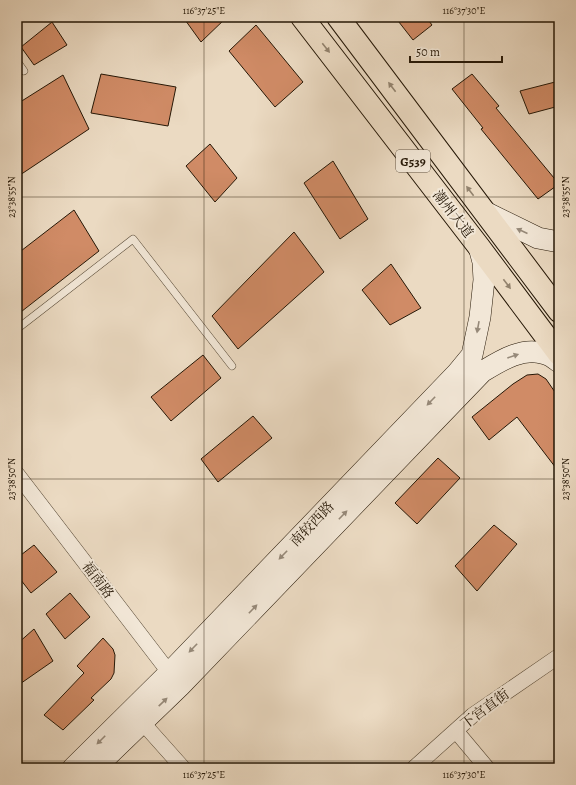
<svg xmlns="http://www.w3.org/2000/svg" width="576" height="785" font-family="Alegreya,'Noto Serif SC',serif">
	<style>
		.building { fill: #d08b66; stroke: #251706 }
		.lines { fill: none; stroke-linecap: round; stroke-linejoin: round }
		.service-casing { stroke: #564835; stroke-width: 8 }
		.minor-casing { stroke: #564835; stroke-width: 16 }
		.secondary-casing { stroke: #251706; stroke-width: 22 }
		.trunk-casing { stroke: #251706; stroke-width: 24 }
		.service { stroke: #f2e7d7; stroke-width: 7 }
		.minor { stroke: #f2e7d7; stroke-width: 15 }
		.secondary { stroke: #f2e7d7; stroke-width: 21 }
		.trunk { stroke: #ebdac2; stroke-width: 22 }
		.oneway { fill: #92826d }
		.oneway2 { fill: #968979 }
		.ticks { fill: none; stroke: #251706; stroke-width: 1; stroke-opacity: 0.45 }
		.labels { text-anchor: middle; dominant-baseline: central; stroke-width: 4; stroke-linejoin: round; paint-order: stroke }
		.shield { fill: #f2e7d7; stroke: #625545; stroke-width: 1 }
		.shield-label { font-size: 13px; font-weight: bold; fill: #251706 }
		.street-label { font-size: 14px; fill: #251706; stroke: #f2e7d7 }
		.neatline { fill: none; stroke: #251706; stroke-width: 1.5 }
		.ticks-label { font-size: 10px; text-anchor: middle; fill: #251706 }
	</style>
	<rect width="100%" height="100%" fill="#ebdac2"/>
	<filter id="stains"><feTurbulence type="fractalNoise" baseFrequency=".005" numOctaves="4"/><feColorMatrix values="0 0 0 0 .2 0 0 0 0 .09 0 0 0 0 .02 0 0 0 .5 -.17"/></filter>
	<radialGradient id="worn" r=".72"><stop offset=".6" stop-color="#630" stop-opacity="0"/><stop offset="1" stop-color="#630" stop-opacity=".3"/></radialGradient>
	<!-- building -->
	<path class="building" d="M183,17H227L201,42Z
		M395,17H426L432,25L413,40Z
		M52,22L67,45L34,65L21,47Z
		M256,25L303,82L275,107L229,51Z
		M101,74L176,87L168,126L91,113Z
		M472,74L499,106L496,108L559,184L538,199L481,129L483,128L452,89Z
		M63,75L89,129L17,177V104Z
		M559,81V106L529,114L520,91Z
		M210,144L237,178L215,202L186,166Z
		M333,161L368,219L340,239L304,183Z
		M74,210L99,251L17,315V254Z
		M294,232L324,272L238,349L212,316Z
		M391,264L421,308L390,325L362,290Z
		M203,355L221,378L171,421L151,397Z
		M538,374L546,379L559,398V472L517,417L489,440L472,417L513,384L527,375Z
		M253,416L272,438L218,482L201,459Z
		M438,458L460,478L417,524L395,503Z
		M494,525L517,544L477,591L455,566Z
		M34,545L57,572L31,593L17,575V558Z
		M70,593L90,617L65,639L46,614Z
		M34,629L53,661L17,686V644Z
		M103,638L113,649L115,655L114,673L111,679L91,698L94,700L63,730L44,715L84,673L77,666Z"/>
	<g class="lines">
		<!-- service casing -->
		<g class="service-casing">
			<path id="service" d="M17,61L24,71
				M17,329L133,239L232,366"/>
		</g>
		<!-- minor casing -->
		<g class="minor-casing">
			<path id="minor" d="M17,474L175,680
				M142,722L183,768
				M456,731L487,768
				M414,768L473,715L559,656"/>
		</g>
		<!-- secondary casing -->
		<g class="secondary-casing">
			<path id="secondary" d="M487,213L538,238L559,242
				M73,768L169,673L458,372L472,355L480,317L484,280L483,262L479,247
				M95,768L180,686L482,372C500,361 523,346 545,354C550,355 555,359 559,362"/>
		</g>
		<!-- trunk casing -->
		<g class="trunk-casing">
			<path id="trunk" d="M302,17L479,247L559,354
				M338,17L559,311"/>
		</g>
		<!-- service -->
		<use href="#service" class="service"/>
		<!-- minor -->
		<use href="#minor" class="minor"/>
		<!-- secondary -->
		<use href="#secondary" class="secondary"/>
		<!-- trunk -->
		<use href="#trunk" class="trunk"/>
	</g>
	<!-- one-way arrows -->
	<defs><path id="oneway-solid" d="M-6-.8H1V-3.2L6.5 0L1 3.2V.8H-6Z"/></defs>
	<g class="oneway">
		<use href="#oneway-solid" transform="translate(326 48) rotate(52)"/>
		<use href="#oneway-solid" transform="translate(392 87) rotate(-127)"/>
		<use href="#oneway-solid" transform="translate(470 191) rotate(-127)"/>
		<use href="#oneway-solid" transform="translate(507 284) rotate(53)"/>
	</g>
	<g class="oneway2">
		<use href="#oneway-solid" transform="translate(522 231) rotate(-156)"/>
		<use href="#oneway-solid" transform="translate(478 327) rotate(100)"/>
		<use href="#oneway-solid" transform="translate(513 356) rotate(-19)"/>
		<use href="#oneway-solid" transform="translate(431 401) rotate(134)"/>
		<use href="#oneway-solid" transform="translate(343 515) rotate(-46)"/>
		<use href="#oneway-solid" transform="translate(283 555) rotate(134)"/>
		<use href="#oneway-solid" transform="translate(253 609) rotate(-46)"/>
		<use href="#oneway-solid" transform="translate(193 648) rotate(134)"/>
		<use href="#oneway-solid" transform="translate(163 702) rotate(-44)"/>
		<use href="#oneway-solid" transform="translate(101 740) rotate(135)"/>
	</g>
	<!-- ticks -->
	<path class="ticks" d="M204,17V768M464,17V768M17,197H559M17,479H559M17,761H559"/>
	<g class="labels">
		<!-- shield labels -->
		<rect class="shield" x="396" y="150" width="34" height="22" rx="3"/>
		<g class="shield-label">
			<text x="413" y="161">G539</text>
		</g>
		<!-- street labels -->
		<g class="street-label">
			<text transform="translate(453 214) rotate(52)">潮州大道</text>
			<text transform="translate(312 524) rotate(-46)">南较西路</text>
			<text transform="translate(98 580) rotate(53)">福南路</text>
			<text transform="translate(485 709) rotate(-37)">下宫直街</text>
		</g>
	</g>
	<!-- margin -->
	<rect width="576" height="785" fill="none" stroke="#ebdac2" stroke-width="44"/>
	<!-- scale -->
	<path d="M410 56v6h92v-6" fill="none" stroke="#251706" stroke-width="2"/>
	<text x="416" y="56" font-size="12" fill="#251706" stroke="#f2e7d7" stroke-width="3" paint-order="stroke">50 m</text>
	<rect x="22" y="22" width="532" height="741" class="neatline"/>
	<g class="ticks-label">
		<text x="204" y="14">116°37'25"E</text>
		<text x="464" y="14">116°37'30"E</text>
		<text transform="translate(11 197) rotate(-90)" y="4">23°38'55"N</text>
		<text transform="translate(565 197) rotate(-90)" y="4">23°38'55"N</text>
		<text transform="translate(11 479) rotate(-90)" y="4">23°38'50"N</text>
		<text transform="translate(565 479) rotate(-90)" y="4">23°38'50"N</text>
		<text x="204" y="778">116°37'25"E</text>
		<text x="464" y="778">116°37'30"E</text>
	</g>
	<rect width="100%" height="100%" filter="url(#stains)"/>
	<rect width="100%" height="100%" fill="url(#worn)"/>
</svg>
